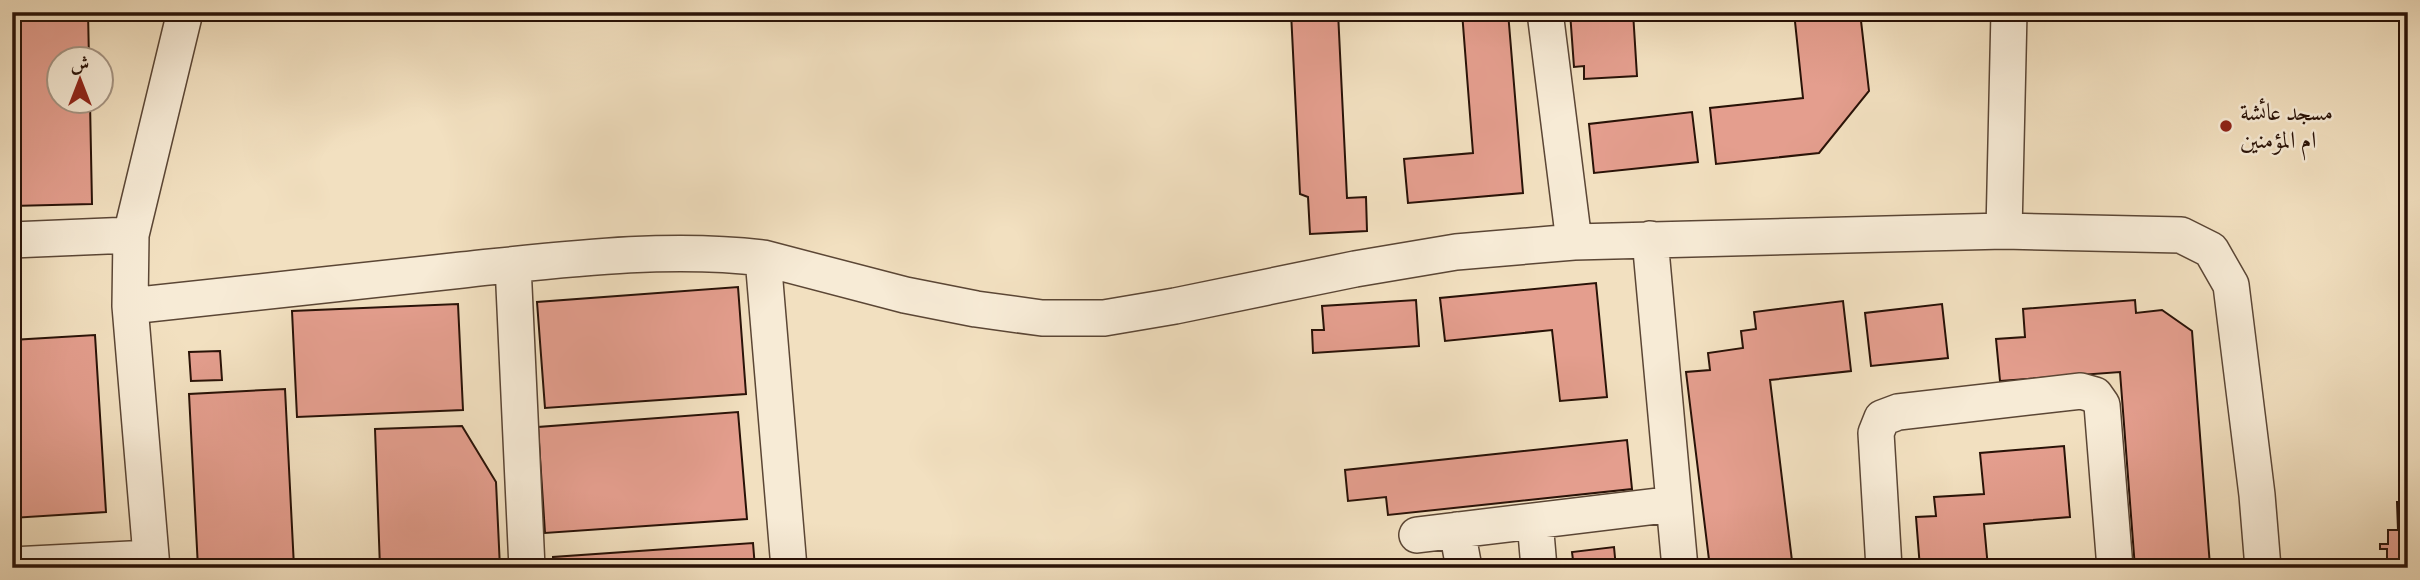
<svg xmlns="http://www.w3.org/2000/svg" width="2420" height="580" font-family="'IM FELL Double Pica',Amiri,serif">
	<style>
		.building { fill: #e49e8e; stroke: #291207; stroke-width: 2 }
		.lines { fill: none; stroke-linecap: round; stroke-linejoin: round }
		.minor-casing { stroke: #5b4635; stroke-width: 38 }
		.minor { stroke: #f7ebd6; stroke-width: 35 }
		.poi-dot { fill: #8f2418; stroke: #f7ebd6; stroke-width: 2.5 }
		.labels { text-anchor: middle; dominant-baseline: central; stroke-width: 5; stroke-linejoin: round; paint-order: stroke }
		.poi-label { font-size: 24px; fill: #291207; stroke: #f7ebd6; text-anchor: start }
	</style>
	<rect width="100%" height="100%" fill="#f2e0c0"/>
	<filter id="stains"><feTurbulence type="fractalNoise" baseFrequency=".00286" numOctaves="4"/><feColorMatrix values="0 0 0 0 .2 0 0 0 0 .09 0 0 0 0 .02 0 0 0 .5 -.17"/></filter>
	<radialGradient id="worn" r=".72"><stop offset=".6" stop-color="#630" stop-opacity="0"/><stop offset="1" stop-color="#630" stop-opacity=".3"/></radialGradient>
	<!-- building -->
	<path class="building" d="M12,12H88L89,60H60V102H90L92,204L12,206Z
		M1291,12H1338L1347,198L1366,197L1367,231L1310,234L1308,197L1300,194Z
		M1462,12H1508L1523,193L1408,203L1404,159L1473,153Z
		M1570,12H1633L1637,76L1584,79V66L1574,67Z
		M1794,12H1860L1869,91L1819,153L1716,164L1710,108L1803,98Z
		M1692,112L1698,162L1594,173L1589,124Z
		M1596,283L1607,397L1560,401L1552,330L1445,341L1440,298Z
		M738,287L746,394L545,408L537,302Z
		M1416,300L1419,346L1313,353L1312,330H1324L1322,306Z
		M2135,300L2136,313L2162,310L2192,331L2210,566L2135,568L2120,372L2000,381L1996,339L2025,337L2023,309Z
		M1843,301L1851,371L1770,380L1792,561L1736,568H1710L1686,372L1710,370L1708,353L1743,348L1741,331L1756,329L1754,312Z
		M458,304L463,410L297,417L292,311Z
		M1942,304L1948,358L1871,366L1865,313Z
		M95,335L106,512L12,518V340Z
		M220,351L222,380L191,381L189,352Z
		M285,389L294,567L198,568L189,394Z
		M738,412L747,519L545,533L538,427Z
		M462,426L496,482L500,568H380L375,429Z
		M1627,440L1632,489L1388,515L1386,497L1348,501L1345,470Z
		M2064,446L2070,517L1984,524L1988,568H1920L1916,517L1936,516L1934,497L1984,494L1980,453Z
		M2397,502H2408V568L2387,566V549H2380V544H2388V530H2398Z
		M753,543L755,568H553V557Z
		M1614,547L1616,568H1574L1572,552Z"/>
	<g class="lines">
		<!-- minor casing -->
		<g class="minor-casing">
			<path id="minor" d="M1545,12L1574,242L2004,231L2009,12
				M2004,231L2181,235L2211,250L2231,285L2257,495L2263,568
				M1650,239L1680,568
				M12,240L131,235
				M763,258L905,295L976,309L1042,318H1104L1175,306L1355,269L1456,252L1574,242
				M513,265L527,568
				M130,306L131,235L185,12
				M1535,521L1539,568
				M1457,530L1464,568
				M1417,535L1674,504
				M12,565L150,558
				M152,568L130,306C241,294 351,282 462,270C560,260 665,246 763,258L789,568
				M1884,568L1876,433L1882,418L1898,412L2081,391L2095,395L2102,405L2115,568"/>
		</g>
		<!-- minor -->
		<use href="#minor" class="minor"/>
	</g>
	<!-- markers -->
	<circle class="poi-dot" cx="2226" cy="126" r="7"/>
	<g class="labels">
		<!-- poi labels -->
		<g class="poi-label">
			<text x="2240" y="112">مسجد عائشة<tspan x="2240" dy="28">ام المؤمنين</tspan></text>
		</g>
	</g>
	<!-- margin -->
	<rect width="2420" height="580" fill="none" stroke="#f2e0c0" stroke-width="42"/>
	<rect x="14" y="14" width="2392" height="552" fill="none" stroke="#291207" stroke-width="3.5"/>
	<rect x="21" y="21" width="2378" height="538" fill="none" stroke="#291207" stroke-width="2"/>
	<!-- north arrow -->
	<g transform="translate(80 80)"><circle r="33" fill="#f7ebd6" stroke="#a59483" stroke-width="2"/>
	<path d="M0-5L12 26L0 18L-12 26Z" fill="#8f2418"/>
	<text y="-10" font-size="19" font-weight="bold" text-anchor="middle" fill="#291207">ش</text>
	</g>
	<rect width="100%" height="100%" filter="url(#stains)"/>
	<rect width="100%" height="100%" fill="url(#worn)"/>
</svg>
